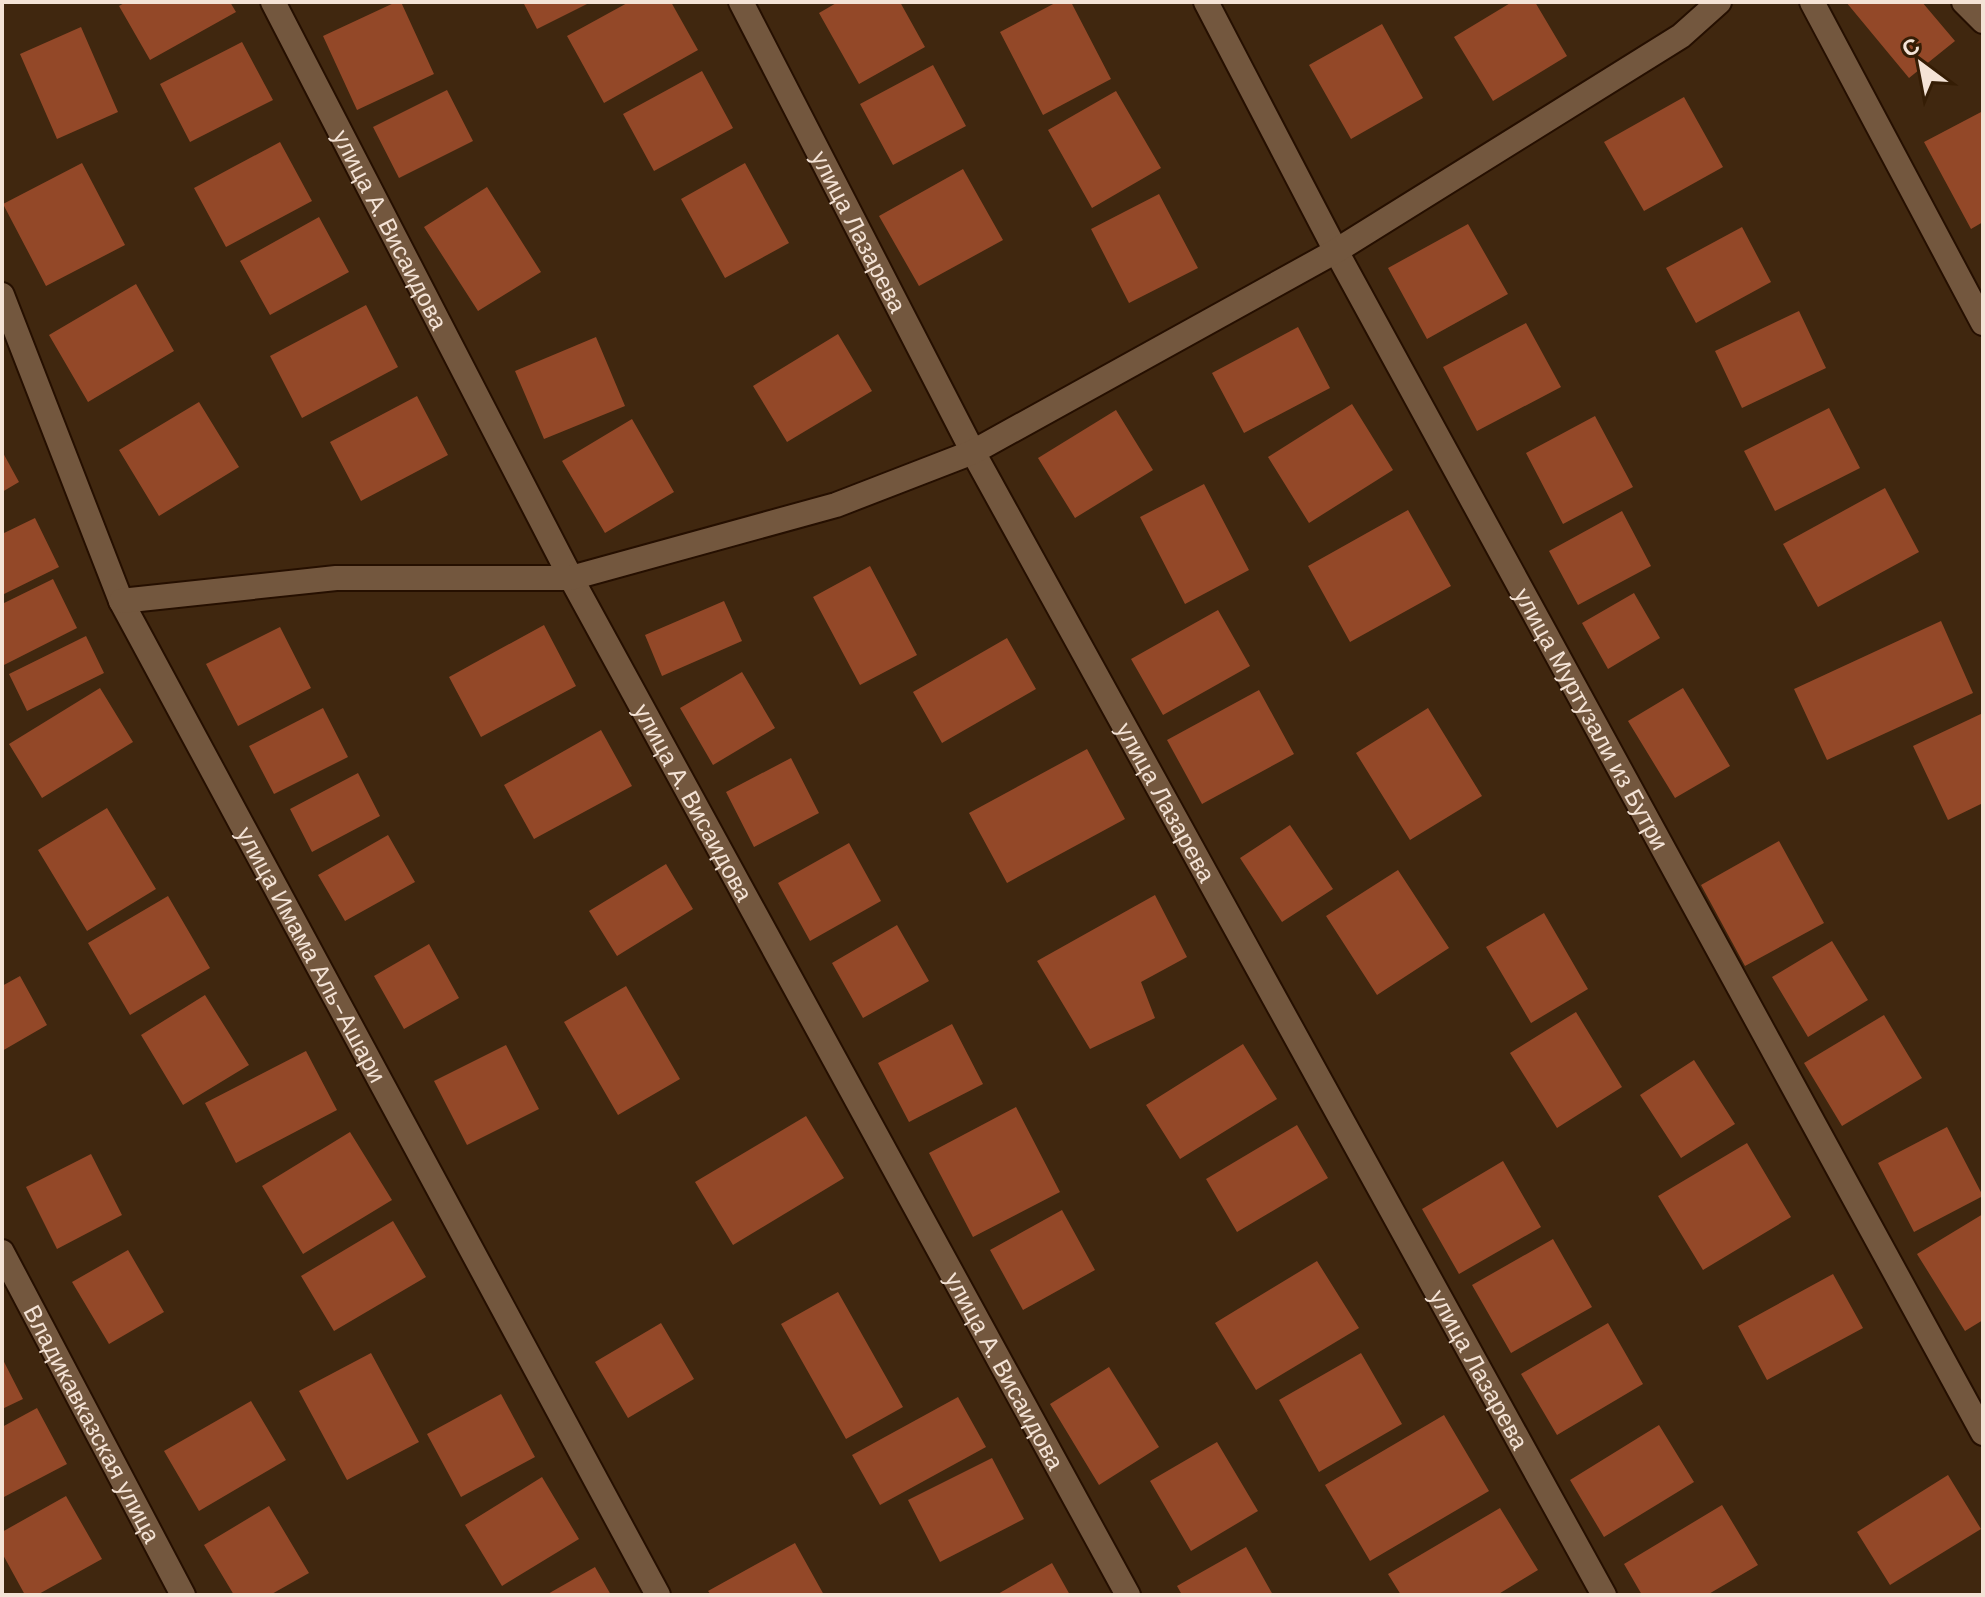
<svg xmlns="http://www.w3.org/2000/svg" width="1985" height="1597" font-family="'DM Sans',sans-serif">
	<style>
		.building { fill: #934828 }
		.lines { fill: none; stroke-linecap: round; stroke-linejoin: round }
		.street-casing { stroke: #250f00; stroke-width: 28 }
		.street { stroke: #73573e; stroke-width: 24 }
		.labels { text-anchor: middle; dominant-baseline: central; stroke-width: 6; stroke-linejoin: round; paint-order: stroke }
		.street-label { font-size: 24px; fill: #f4e3d6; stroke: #351d05 }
	</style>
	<rect width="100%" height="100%" fill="#40270f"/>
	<!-- building -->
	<path class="building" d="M126,2H230L236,12L150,60L119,6Z
		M396,2H401L434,74L357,110L323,36Z
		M523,2H591L537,29Z
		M629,2H671L698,50L604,103L567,36Z
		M838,2H900L925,47L859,84L819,13Z
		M1057,2H1071L1111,79L1043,115L1000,32Z
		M1512,2H1535L1567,56L1493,101L1454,37Z
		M1846,2H1922L1955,41L1909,78Z
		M1382,24L1423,98L1351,139L1309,65Z
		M81,27L118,112L57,139L20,54Z
		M242,42L273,100L190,142L160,84Z
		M933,65L966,126L893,165L860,104Z
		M702,71L733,128L654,171L623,114Z
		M447,90L473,141L399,178L373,127Z
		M1116,91L1161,168L1092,208L1048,130Z
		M1684,97L1723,167L1644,211L1604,142Z
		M1983,111V222L1971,229L1924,142Z
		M280,142L312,201L226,247L194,188Z
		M82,163L125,245L46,286L3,204Z
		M745,163L789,243L725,278L681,199Z
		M963,169L1003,240L919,286L879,216Z
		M487,187L541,272L478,311L424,227Z
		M1159,194L1198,268L1129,303L1091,229Z
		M319,217L349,272L270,315L240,261Z
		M1468,224L1508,294L1427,339L1388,268Z
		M1742,227L1771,282L1696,323L1666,268Z
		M136,284L174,351L88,402L49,335Z
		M366,305L398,367L302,418L270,356Z
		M1799,311L1826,368L1742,408L1715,351Z
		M1526,323L1561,387L1477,431L1443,367Z
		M1298,327L1330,388L1244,433L1212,373Z
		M838,334L872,391L787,442L753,386Z
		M596,337L625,406L544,439L515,371Z
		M417,396L448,455L361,501L330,442Z
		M199,402L239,467L159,516L119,450Z
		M1352,404L1393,470L1309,523L1268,457Z
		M1829,408L1860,468L1775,511L1744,451Z
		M1116,410L1153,470L1075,518L1038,458Z
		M1595,416L1633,487L1563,524L1526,453Z
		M632,419L674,492L605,533L562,461Z
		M2,451L19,482L2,492Z
		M1204,484L1249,570L1185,604L1140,517Z
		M1885,488L1919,552L1818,607L1783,544Z
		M1408,510L1451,586L1350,642L1308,566Z
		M1622,511L1651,566L1578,605L1549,551Z
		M35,518L59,567L2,595V534Z
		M870,566L917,655L860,685L813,597Z
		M53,579L77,628L2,666V604Z
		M1634,593L1660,638L1608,669L1582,623Z
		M724,601L742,641L662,676L645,635Z
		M1218,610L1250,666L1163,715L1131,659Z
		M1941,621L1973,693L1827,760L1794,689Z
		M544,625L576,686L481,737L449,677Z
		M280,627L311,688L238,726L206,664Z
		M86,636L104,673L27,711L9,674Z
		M1007,638L1036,689L942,743L913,692Z
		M742,672L775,728L713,765L680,708Z
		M100,688L133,742L42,798L9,744Z
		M1683,688L1730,766L1675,798L1628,721Z
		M1259,690L1294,754L1202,804L1167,740Z
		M323,708L348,757L274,794L249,746Z
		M1428,708L1482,796L1410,840L1356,753Z
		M1983,713V803L1948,820L1913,746Z
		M601,730L632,786L534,839L504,785Z
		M1087,749L1125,819L1007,883L969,813Z
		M791,758L819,813L754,847L726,792Z
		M358,773L380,816L312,852L290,809Z
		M107,808L156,889L87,931L38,850Z
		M1290,825L1333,889L1282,922L1240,858Z
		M388,835L415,882L345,921L318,875Z
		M1779,841L1824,923L1745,966L1701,885Z
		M849,843L881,901L810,941L778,883Z
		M666,864L693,909L617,956L589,911Z
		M1398,870L1449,948L1377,995L1326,916Z
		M1155,895L1187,957L1141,982L1155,1018L1090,1049L1037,961Z
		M168,896L210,968L130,1015L88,943Z
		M1544,913L1588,989L1531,1023L1486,947Z
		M897,925L929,981L863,1018L832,963Z
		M1832,941L1868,1000L1808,1037L1772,977Z
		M429,944L459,998L404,1029L374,976Z
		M20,976L47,1025L2,1051V986Z
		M626,986L680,1079L618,1115L564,1022Z
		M205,995L249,1065L183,1105L141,1035Z
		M1576,1012L1622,1087L1557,1128L1510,1053Z
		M1884,1015L1922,1078L1842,1126L1804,1063Z
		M952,1024L983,1084L909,1122L878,1063Z
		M1243,1044L1277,1099L1180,1159L1146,1105Z
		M506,1045L539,1109L467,1145L434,1081Z
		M306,1051L337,1110L236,1163L205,1103Z
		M1694,1060L1735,1124L1681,1158L1640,1095Z
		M1016,1107L1060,1192L973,1237L929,1153Z
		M806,1116L844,1178L733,1245L695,1182Z
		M1297,1125L1328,1178L1237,1232L1206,1179Z
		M1947,1127L1983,1196L1914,1232L1878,1163Z
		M350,1132L392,1200L303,1254L262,1186Z
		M1747,1143L1791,1217L1703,1270L1658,1196Z
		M91,1154L122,1215L57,1249L26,1187Z
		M1503,1161L1541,1227L1459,1274L1422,1209Z
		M1062,1210L1095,1270L1023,1310L990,1250Z
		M1983,1214V1320L1965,1331L1917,1254Z
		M393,1221L426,1277L334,1331L301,1276Z
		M1553,1239L1592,1307L1511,1353L1472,1285Z
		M128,1250L164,1312L109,1344L72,1282Z
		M1317,1261L1359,1328L1256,1390L1215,1323Z
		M1833,1274L1863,1328L1767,1380L1738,1326Z
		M838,1292L903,1407L846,1439L781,1324Z
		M661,1323L694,1379L628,1418L595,1362Z
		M1608,1323L1643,1384L1557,1435L1521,1374Z
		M371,1353L419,1442L347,1480L299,1391Z
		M1361,1353L1402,1424L1319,1472L1279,1400Z
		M2,1358L23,1399L2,1409Z
		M1109,1367L1159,1447L1099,1485L1050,1404Z
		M501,1394L535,1457L461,1497L427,1434Z
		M958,1397L986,1447L880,1505L852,1455Z
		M251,1401L286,1460L199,1511L164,1451Z
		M37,1408L67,1464L2,1498V1427Z
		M1444,1415L1489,1491L1370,1561L1325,1485Z
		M1659,1425L1694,1482L1604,1537L1570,1480Z
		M1217,1442L1258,1511L1191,1551L1150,1481Z
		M992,1458L1024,1519L940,1562L908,1500Z
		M1948,1475L1981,1529L1890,1585L1857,1532Z
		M542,1477L579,1539L502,1586L465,1525Z
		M66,1496L102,1559L37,1595H25L2,1553V1532Z
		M1722,1505L1758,1565L1707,1595H1642L1624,1564Z
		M269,1506L309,1573L270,1595H234L204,1545Z
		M1500,1508L1538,1570L1497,1595H1401L1388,1574Z
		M795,1543L824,1595H711L708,1591Z
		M1246,1547L1273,1595H1182L1177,1586Z
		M1052,1563L1070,1595H996Z
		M595,1567L611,1595H546Z"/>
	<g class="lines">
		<!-- street casing -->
		<g class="street-casing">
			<g id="street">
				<path id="s1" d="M273,2L571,578L1128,1595"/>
				<path id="s2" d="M741,2L973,452L1604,1595"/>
				<path id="s3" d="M1206,2L1336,251L1983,1433"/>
				<path d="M1812,2L1983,323"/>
				<path d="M1964,2L1983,21"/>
				<path id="s4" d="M2,295L121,601L658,1595"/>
				<path d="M121,601L336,578H571L836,505L973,452L1336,251L1681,36L1719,2"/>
				<path id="s5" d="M2,1252L183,1595"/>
			</g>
		</g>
		<!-- street -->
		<use href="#street" class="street"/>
	</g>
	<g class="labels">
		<!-- street labels -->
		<g class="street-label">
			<text stroke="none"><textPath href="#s1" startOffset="256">улица А. Висаидова</textPath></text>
			<text stroke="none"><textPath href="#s2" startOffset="258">улица Лазарева</textPath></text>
			<text stroke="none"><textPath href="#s3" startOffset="814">улица Муртузали из Бутри</textPath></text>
			<text stroke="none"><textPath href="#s1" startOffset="904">улица А. Висаидова</textPath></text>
			<text stroke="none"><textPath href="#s2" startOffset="906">улица Лазарева</textPath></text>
			<text stroke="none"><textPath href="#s4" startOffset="730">улица Имама Аль-Ашари</textPath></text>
			<text stroke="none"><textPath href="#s2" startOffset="1554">улица Лазарева</textPath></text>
			<text stroke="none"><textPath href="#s1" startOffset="1552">улица А. Висаидова</textPath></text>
			<text stroke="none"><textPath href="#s5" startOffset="194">Владикавказская улица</textPath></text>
		</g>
	</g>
	<!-- border -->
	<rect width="1985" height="1597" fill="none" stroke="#f4e3d6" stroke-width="8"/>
	<!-- north arrow -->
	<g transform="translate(1921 64) rotate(328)" stroke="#351d05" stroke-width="6" paint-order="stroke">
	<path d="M0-6L14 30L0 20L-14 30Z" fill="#f4e3d6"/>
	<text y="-12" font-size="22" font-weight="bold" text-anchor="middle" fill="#f4e3d6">С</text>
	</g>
</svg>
